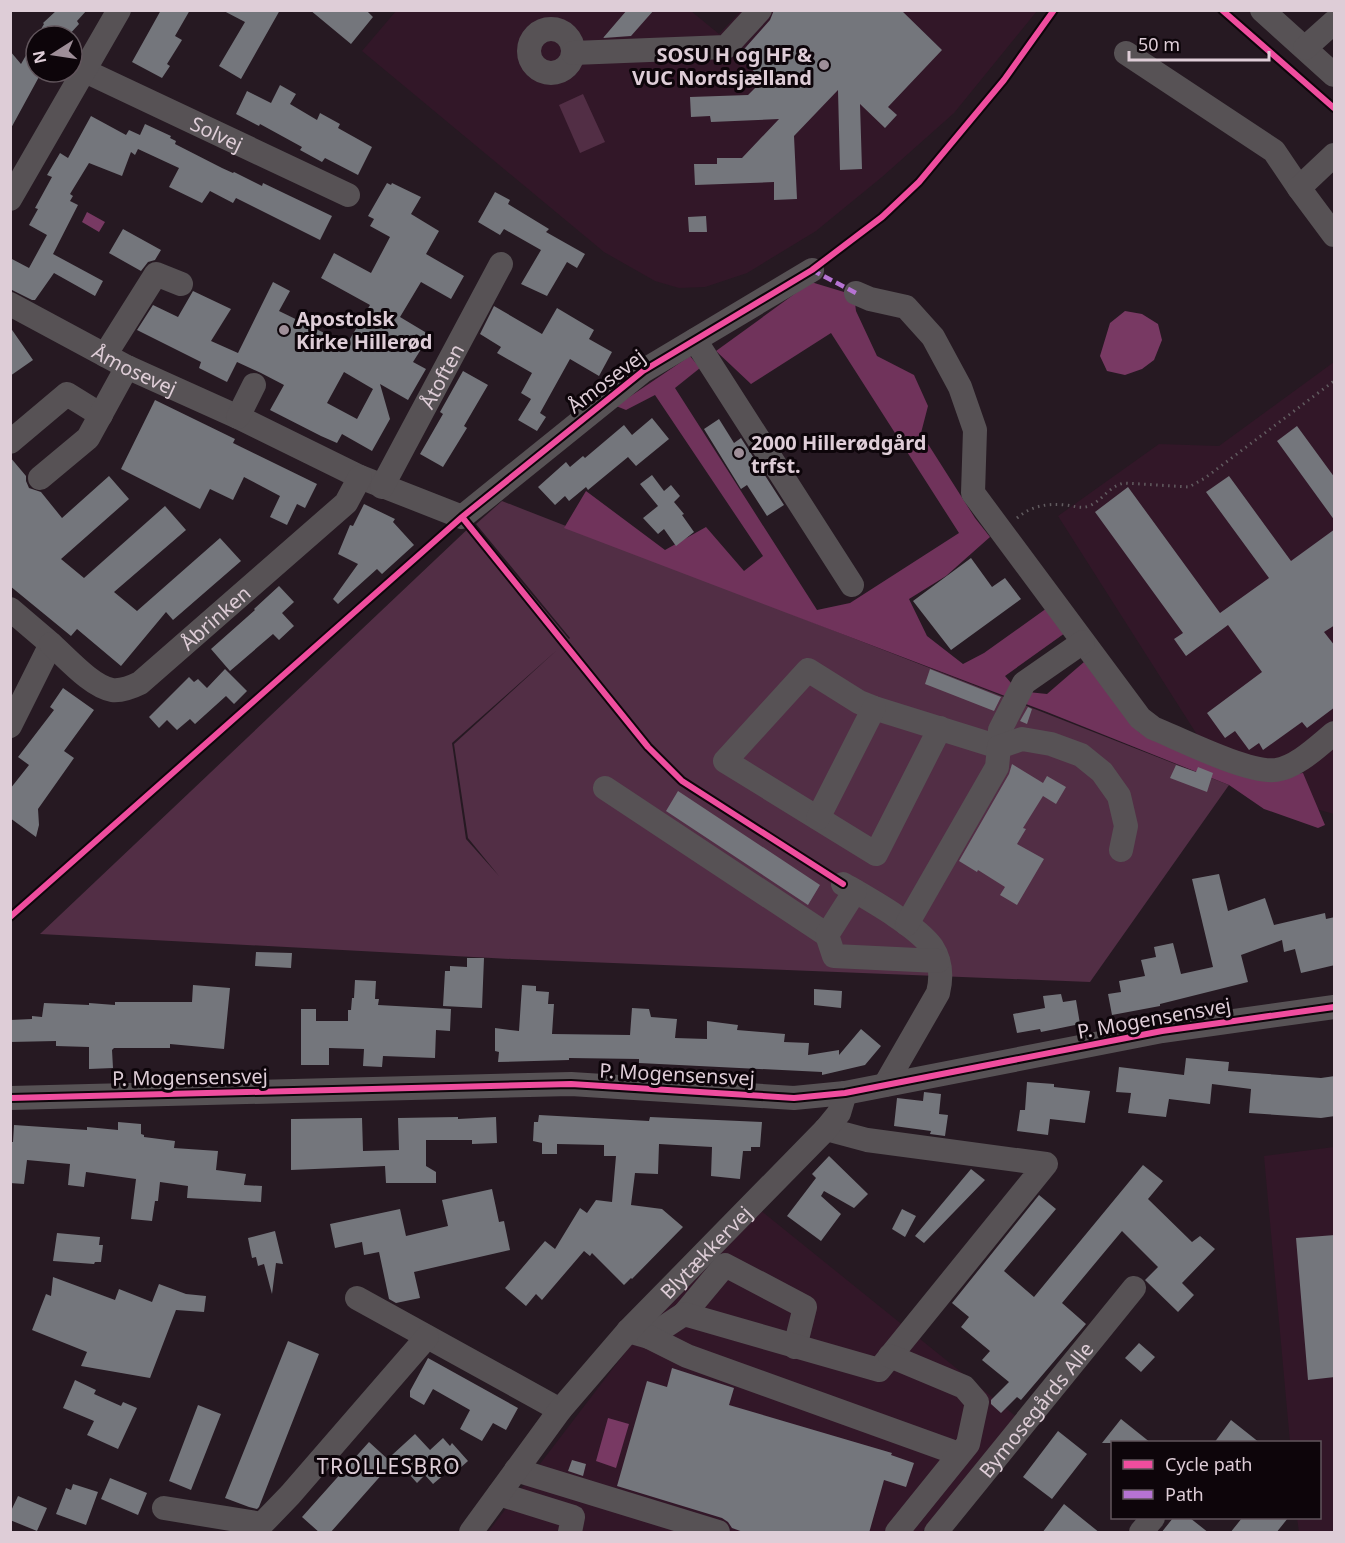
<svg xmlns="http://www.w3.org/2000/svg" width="1345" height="1543" font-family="'Noto Sans',sans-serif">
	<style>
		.built { fill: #321728 }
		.green { fill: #522e45; fill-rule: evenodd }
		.forest { fill: #70335b }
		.water { fill: #783963 }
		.building { fill: #74767c; fill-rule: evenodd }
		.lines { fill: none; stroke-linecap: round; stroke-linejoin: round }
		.path { stroke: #625c60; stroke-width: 3; stroke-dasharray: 1.5 4.5; stroke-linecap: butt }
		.minor { stroke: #575255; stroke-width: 24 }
		.quiet { stroke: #b673d3; stroke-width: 4.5; stroke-dasharray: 9 4.5; stroke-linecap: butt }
		.cycleway-casing { stroke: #0d050a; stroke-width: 10 }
		.cycleway { stroke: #ef4d9e; stroke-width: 6 }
		.poi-dot { fill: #9e8e98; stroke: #0d050a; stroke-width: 2 }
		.labels { text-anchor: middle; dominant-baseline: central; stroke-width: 6; stroke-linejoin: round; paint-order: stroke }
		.poi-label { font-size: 20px; font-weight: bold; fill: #decdd7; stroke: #0d050a; text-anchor: start }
		.street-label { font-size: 20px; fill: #decdd7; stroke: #0d050a }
		.neighbourhood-label { font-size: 21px; letter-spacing: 1.5px; fill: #decdd7; stroke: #0d050a }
	</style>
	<rect width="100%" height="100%" fill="#261922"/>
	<!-- built -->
	<path class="built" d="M396,11H691L719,34L741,11H1037L954,113L882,177L816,231L747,273L705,287L679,288L655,281L604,252L362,51Z
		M1334,362V814L1229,785L1058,516L1159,444L1219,446Z
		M1334,1147V1532H1299L1297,1518H1320V1442H1290L1264,1156Z
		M744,1197L1018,1418L922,1532H488Z"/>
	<!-- green -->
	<path class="green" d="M583,94L605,142L580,153L559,105Z
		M502,501L1229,785L1090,982L512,959L40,934L473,524L569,639L570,638L476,524ZM557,650L454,744L468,838L499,876L466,839L452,743Z"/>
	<!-- forest -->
	<path class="forest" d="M811,282L854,295L856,311L877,356L914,375L928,406L921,433L975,518L990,537L946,576L909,599L927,636L963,664L984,653L1047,608L1065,633L1005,676L1018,691L1047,694L1084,662L1139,732L1281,776L1303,773L1325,825L1318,828L1264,809L1229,785L1047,712L564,528L586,491L665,550L706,527L744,571L763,556L655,395L626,410L616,406L690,356L700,368L675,388L817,610L850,603L959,533L831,333L751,384L716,351Z"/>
	<!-- water -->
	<path class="water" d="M87,212L105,222L99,232L82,222Z
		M1125,311L1142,314L1158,324L1162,340L1154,360L1142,369L1125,375L1107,371L1100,356L1110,323Z
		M608,1418L629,1424L616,1468L596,1461Z"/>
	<!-- building -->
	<path class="building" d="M57,10H87L77,21L79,24L68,36H37L44,24L43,23Z
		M161,10H190L175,36L182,40L167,64L170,66L162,78L132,62Z
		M222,10H280L241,79L219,66L245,22Z
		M310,10H366L373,17L351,44Z
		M627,10H654L631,36L603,38Z
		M774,10H901L942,50L888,107L897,115L885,128L860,104L862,169L840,170L838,90L794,136L797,199L774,200V182L695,185L694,164H717V158H742L779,119L711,122L710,116L691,117L690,97L748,95L763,80L738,56L770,20Z
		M36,38V73L40,75L10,130V51L21,64Z
		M280,85L296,94L290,104L317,120L320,113L340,124L338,128L372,147L358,175L325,158L322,162L300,150L302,147L260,124L259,126L236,114L247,91L271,103Z
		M91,116L126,135L129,130L140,135L145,124L171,136L170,138L176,141L175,144L222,168L233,173L234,172L262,186L263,183L332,216L320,240L236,198L233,203L210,191L202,203L169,187L179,168L138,149L135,155L131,152L122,176L89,163L70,194L73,196L70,201L78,205L53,254L103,281L95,296L54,273L35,300H32L10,289V258L29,268L47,235L29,225L38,209L35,208L52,177L47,175L60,153L68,158Z
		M387,183L391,185L392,183L421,197L411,214L439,231L426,254L464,276L451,299L421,282L400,317L430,335L413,362L426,369L408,400L380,384L390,419L372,451L342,434L337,443L321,436L270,410L284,385L261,373L237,362L227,382L199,368L201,362L137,330L153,305L178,317L193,291L231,309L211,341L238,353L273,282L290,291L279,311L347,344L370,305L321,278L334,253L371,273L390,237L370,226L374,219L368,216ZM344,372L373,389L357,419L327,403Z
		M495,192L510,200L508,204L549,229L546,232L585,254L577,268L567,262L547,296L521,284L541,250L504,229L500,235L478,222Z
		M706,216L707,232H689L688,217Z
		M123,229L161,250L155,260L148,262L141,271L109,253Z
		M494,306L542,334L557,308L594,330L589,339L612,352L599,376L570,359L540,413L546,417L537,431L518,420L531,399L521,393L532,373L497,353L501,347L480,334Z
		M10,327L33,360L10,376Z
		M463,371L488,385L464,426L467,428L443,467L420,454L443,414L440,412Z
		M155,400L235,439L233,443L317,484L305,508L297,504L287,525L270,517L280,496L244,477L233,500L210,489L200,509L121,469Z
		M652,418L669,439L636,466L628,457L588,490L586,487L569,501L565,496L555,505L538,487L566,462L570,467L583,456L585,458L624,425L632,435Z
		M719,419L734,443L741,438L784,505L767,516L747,485L741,489L704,429Z
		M1297,426L1335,478V521L1277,441Z
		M10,457L26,476V481L29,488L41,492L62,518L109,476L129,499L61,559L84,578L165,506L186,530L114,592L137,611L220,538L241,561L173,620L166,612L121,666L77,629L71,636L10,586Z
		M652,475L664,491L671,485L680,496L674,502L684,514L682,515L694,532L676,546L664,529L658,534L643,518L658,506L640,484Z
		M1229,476L1291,561L1335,529V625L1324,632L1335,646V707L1307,728L1302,722L1263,750L1259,743L1249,750L1235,731L1225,738L1207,713L1262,672L1228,625L1186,656L1174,639L1183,633L1095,512L1128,487L1220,613L1269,578L1206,492Z
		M364,504L395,519L393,522L414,545L382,574L377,569L338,604L333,599L358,564L338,554L350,525L353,526Z
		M971,558L992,587L1005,578L1021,599L951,650L913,601Z
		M279,586L294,602L282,613L294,626L279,640L273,634L230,671L211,649L255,610L254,609Z
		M225,669L247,691L234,704L226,696L195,724L190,719L177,730L167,720L159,728L149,717L189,677L194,682L198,679L207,688Z
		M930,669L1001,697L994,711L925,684Z
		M63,688L94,710L64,751L74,758L38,809L39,825L36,837L10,818V789L29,765L18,757L54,710L50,707Z
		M1028,707L1032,709L1027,724L1020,721Z
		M1012,764L1043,783L1047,776L1066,787L1056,804L1043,796L1023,828L1026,829L1017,844L1044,859L1017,905L1000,895L1005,887L978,870L977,872L959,861L1009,774Z
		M1176,765L1196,772L1198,767L1213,773L1207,792L1170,778Z
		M678,791L820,885L808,905L666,811Z
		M1219,874L1228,911L1265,898L1274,925L1325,913L1326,919L1335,917V965L1301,973L1295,949L1284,952L1282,940L1241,955L1248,982L1160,1004V1006L1112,1015L1108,994L1121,992L1119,981L1145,976L1141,960L1156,957L1154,947L1173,943L1181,974L1213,967L1192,879Z
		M256,952L292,953L291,968L255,966Z
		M467,958H484L482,1008L443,1006L445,971H450V966L467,967Z
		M355,980L376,981L375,999H379L378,1005L451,1009L450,1031L436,1030L435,1058L383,1056L382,1067L363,1066L364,1049L329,1048V1065H301V1009H316V1021H348V1010H351L352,998H354Z
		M193,985L230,988L224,1049L170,1044V1048H114L112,1050L113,1068L89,1069V1047L56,1046V1041L10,1042V1020L32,1019V1016L42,1017L44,1003L89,1005V1003L115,1005V1002H192Z
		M522,985L536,986V991L549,992L548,1004H554L552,1034L630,1035L632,1008L649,1009L651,1017L677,1019L675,1038L707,1039V1021L738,1025L737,1030L785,1034L784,1042L809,1043L808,1055L839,1050V1055L861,1029L881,1046L865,1065L822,1075V1072L639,1063V1059L569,1058V1060L498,1062L499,1052L495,1051V1028L519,1031Z
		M814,989L842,991L841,1008L814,1005Z
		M1061,994L1063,1002L1076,1000L1080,1024L1041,1032L1040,1029L1017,1033L1013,1014L1045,1008L1043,996Z
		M1186,1058L1229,1062L1228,1071L1321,1078L1335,1076V1116L1321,1118L1249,1113L1251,1089L1212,1084L1210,1104L1169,1099L1166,1117L1128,1113L1131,1093L1116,1092L1119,1067L1184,1075Z
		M1027,1082L1054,1084V1087L1090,1091L1085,1123L1050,1119L1048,1135L1017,1131L1020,1110H1025Z
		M924,1092L941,1094L939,1114L948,1115L945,1136L930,1134L931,1131L894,1126L897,1098L923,1101Z
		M539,1115L649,1121L650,1117L762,1122L760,1147H751V1151H743L740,1179L711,1176L712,1147L659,1144L658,1174L635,1173L631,1205L662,1209L683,1227L632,1279L631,1278L624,1285L592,1253L590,1256L584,1251L542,1300L536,1294L526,1306L505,1288L545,1241L555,1249L580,1208L587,1213L596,1200L612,1202L616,1156H604V1145L557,1144V1154H542V1143L533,1141L534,1122H538Z
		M458,1117V1119L496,1117L497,1143L472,1144V1140H426V1166L436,1172V1183H386L385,1166L291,1170V1119L362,1118L363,1151L399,1150L398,1118Z
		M118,1122L141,1124V1134L144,1135V1137L175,1141L174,1148L218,1151L216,1170L246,1174L244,1185L262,1186L261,1202L187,1198L188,1186L160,1182L158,1201H155L152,1221L131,1219L136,1179L86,1172L84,1187L68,1185L70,1164L27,1160L24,1184L10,1183V1142H13L14,1125L87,1130V1127L118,1130Z
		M829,1156L868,1194L854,1208L824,1191L821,1196L841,1214L821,1241L787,1216L816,1178L812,1174Z
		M1143,1165L1163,1181L1148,1199L1192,1242L1200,1236L1215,1249L1182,1283L1194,1295L1178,1312L1145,1280L1158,1267L1122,1231L1062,1303L1086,1324L1021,1400L1017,1397L1001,1413L991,1404V1400L1009,1382L982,1360L990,1351L961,1327L969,1317L952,1303L1039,1195L1056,1209L1004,1271L1034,1297Z
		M971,1169L985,1180L924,1243L915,1236Z
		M492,1189L499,1222L504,1221L510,1250L414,1272L420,1298L396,1303L389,1299L379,1252L364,1255L362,1242L335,1248L330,1224L400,1209L406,1236L448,1226L442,1200Z
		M902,1209L916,1216L905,1237L892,1229Z
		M275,1231L283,1264L276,1263L272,1294L264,1264L258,1266L256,1257L252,1258L248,1238Z
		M57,1233L100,1237L99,1245H103L101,1262H95L94,1264L53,1261Z
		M1335,1235V1377L1308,1380L1296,1238Z
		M53,1277L115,1300L119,1289L152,1302L159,1284L186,1294L206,1296L204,1312L176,1310L150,1378L81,1366L87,1352L32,1330L46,1294L51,1296Z
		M288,1341L319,1354L259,1507L257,1509L249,1507L225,1498Z
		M1139,1343L1155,1357L1141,1372L1125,1358Z
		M428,1358L518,1408L506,1430L493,1423L482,1441L460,1429L470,1410L433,1389L424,1405L410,1397V1391Z
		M672,1368L734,1388L729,1405L892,1453L891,1455L914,1463L906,1487L884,1480L869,1533H746L732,1528L728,1522L722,1518L617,1486L647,1381L667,1387Z
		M75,1380L96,1390L94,1394L121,1406L123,1402L137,1408L118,1449L87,1435L94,1421L63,1408Z
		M198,1405L221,1414L191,1490L169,1481Z
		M1121,1419L1151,1443H1102Z
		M1231,1420L1260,1443H1214Z
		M1058,1431L1087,1454L1052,1499L1023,1477Z
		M415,1434L430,1450L443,1438L450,1446L452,1443L468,1461L450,1477L446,1473L433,1484L425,1475L417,1483L392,1455Z
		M369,1442L392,1463L330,1533H320L302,1517Z
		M572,1460L586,1464L583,1476L568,1471Z
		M110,1478L147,1493L138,1515L101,1499Z
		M73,1484L98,1492L86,1525L56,1514L66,1488L71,1490Z
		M18,1496L47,1508L37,1531L10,1520V1513Z
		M1064,1504L1100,1533H1042Z
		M1173,1518H1190L1209,1533H1161Z
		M1242,1518H1288L1276,1533H1230Z"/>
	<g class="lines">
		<!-- path -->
		<path class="path" d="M1017,518C1031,506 1047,503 1066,505C1074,506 1081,509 1089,506C1102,501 1109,486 1124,483L1189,487L1205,478L1334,381"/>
		<!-- minor -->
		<g class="minor">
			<path d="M1262,10L1334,75"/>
			<circle cx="551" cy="51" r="22"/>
			<path d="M1305,48L1334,22"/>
			<path d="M573,53L726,47L760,10"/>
			<path d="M1126,53L1274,151L1299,188"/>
			<path id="s1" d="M85,71L348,195"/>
			<path d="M1334,155L1299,188L1334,235"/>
			<path d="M10,199L119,10"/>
			<path d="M856,293L870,299L906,307L933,337L960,387L975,430L973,493L1140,718L1153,728C1180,739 1249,774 1276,770C1297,767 1318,746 1334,733"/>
			<path id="s2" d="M10,304L127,367L238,417L360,477L462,517L643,371L812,270"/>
			<path d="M695,340L852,585"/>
			<path d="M105,355L156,274L181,284"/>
			<path d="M238,417L254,385"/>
			<path d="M10,442L67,394L101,415"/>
			<path d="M40,478L88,438L127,367"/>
			<path id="s3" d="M382,487L501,264"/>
			<path d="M10,609L51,644L10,726"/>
			<path id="s4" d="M51,644C67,658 91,686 112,690C122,691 132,687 140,683L346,503L360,477"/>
			<path d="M940,728L876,854L725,761L808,670L859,702L874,708L999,747L1000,730L1024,683L1083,642"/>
			<path d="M605,788L827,935"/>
			<path d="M818,818L874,708"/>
			<path d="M843,884C867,898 916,925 932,947C941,961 942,977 938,993L885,1085"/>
			<path d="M855,891L827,935L834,956L938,961"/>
			<path d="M907,924L997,767L999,747L1022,739L1051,744L1081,755L1102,772L1119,796L1126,826L1121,850"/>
			<path d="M10,1098L571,1084L794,1098L845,1093L1162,1031L1334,1007"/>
			<path d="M357,1298L560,1410"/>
			<path d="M684,1314L725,1265L805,1307L795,1347"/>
			<path d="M628,1331L649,1337L684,1314L879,1370L1046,1164L867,1140L826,1129"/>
			<path d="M649,1337L687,1356L959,1454"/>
			<path d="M890,1356L964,1387L977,1402L968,1444L897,1532"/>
			<path d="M516,1470L718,1532"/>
			<path d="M499,1494L573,1517L570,1532"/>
			<path d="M164,1508L262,1524L290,1495L427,1337"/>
			<path id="s5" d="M471,1532L560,1410L628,1331L826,1129L839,1113L845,1093"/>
			<path id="s6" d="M936,1532L1134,1288"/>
			<path d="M1141,1532L1153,1518"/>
		</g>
		<!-- quiet -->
		<path class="quiet" d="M812,270L856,293"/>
		<!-- cycleway casing -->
		<g class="cycleway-casing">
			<path id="cycleway" d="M1222,10L1334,108
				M462,517L648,747L682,781L843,884
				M10,917L462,517L643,371L812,270L882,217L919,182L1004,80L1054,10
				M10,1098L571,1084L794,1098L845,1093L1162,1031L1334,1007"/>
		</g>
		<!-- cycleway -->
		<use href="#cycleway" class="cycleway"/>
	</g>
	<!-- markers -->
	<g class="poi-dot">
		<circle cx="824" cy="65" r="6"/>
		<circle cx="284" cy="330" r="6"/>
		<circle cx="739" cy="453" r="6"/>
	</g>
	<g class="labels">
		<!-- poi labels -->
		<g class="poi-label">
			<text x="812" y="54" text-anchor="end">SOSU H og HF &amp;<tspan x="812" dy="23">VUC Nordsjælland</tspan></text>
			<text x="296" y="318">Apostolsk<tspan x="296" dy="23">Kirke Hillerød</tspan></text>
			<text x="751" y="442">2000 Hillerødgård<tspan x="751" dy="23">trfst.</tspan></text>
		</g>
		<!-- street labels -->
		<g class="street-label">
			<text stroke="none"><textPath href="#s1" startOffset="146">Solvej</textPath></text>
			<text stroke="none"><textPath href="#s2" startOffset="141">Åmosevej</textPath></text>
			<text stroke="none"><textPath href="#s3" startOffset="126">Åtoften</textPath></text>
			<text transform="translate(606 381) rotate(-37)">Åmosevej</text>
			<text stroke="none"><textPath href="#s4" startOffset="206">Åbrinken</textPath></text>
			<text transform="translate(1154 1018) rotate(-10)">P. Mogensensvej</text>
			<text transform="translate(677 1074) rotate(3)">P. Mogensensvej</text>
			<text transform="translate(190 1077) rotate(-1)">P. Mogensensvej</text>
			<text stroke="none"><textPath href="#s5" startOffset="366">Blytækkervej</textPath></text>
			<text stroke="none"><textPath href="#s6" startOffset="158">Bymosegårds Alle</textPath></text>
		</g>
		<!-- neighbourhood labels -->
		<g class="neighbourhood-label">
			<text x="389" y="1466">TROLLESBRO</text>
		</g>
	</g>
	<!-- border -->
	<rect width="1345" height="1543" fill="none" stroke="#decdd7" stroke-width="24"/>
	<!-- legend -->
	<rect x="1111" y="1441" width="210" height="78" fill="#0d050a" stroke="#61555c" stroke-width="1.5"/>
	<rect x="1123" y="1460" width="30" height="9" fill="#ef4d9e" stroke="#61555c" stroke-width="1.5"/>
	<text x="1165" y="1471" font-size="18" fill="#decdd7">Cycle path</text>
	<rect x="1123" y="1490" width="30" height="9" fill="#b673d3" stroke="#61555c" stroke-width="1.5"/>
	<text x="1165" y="1501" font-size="18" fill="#decdd7">Path</text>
	<!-- north arrow -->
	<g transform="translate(54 54) rotate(258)"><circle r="28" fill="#0d050a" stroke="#61555c" stroke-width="1.5"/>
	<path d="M0-4.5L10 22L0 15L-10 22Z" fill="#9e8e98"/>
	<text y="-9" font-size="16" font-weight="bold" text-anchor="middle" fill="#decdd7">N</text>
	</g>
	<!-- scale -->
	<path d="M1129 51v9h140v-9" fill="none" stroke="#decdd7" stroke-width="3"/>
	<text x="1138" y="51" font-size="18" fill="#decdd7" stroke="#0d050a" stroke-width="4.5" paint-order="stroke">50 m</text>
</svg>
